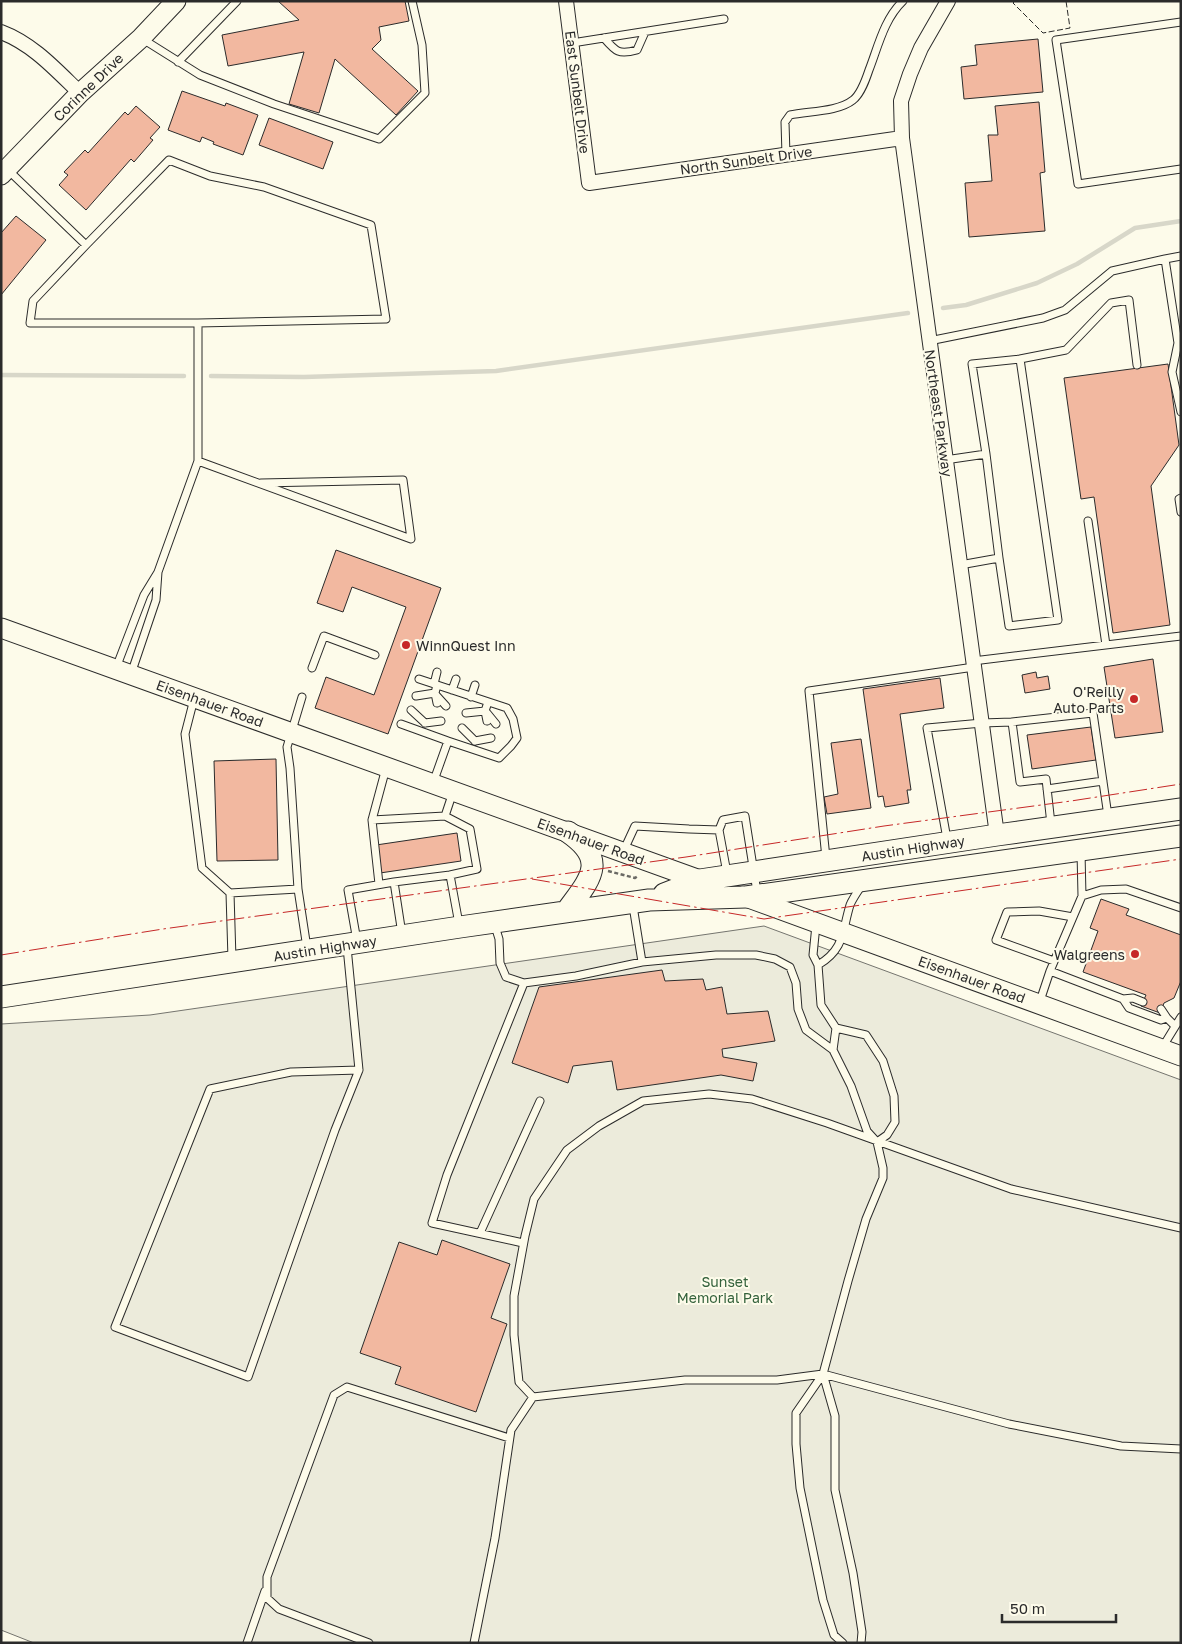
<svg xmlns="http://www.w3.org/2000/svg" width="1182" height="1644" font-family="'Golos Text',sans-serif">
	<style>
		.green { fill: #ecebdb; stroke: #74746e }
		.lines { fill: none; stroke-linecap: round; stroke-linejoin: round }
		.stream { stroke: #d8d7c9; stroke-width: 4.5 }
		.building { fill: #f2b8a0; stroke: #2b2b2b }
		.lane-casing { stroke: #2b2b2b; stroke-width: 9 }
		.street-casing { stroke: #2b2b2b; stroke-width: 16 }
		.secondary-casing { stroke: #2b2b2b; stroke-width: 21 }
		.primary-casing { stroke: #2b2b2b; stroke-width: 23 }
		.path { stroke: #6a6964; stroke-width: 2.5; stroke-dasharray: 4 2.5; stroke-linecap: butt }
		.lane { stroke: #fdfbea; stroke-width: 7 }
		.street { stroke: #fdfbea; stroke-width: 14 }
		.secondary { stroke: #fdfbea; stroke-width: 19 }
		.primary { stroke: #fdfbea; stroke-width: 21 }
		.fence { stroke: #2b2b2b; stroke-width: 1; stroke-dasharray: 6 2.5; stroke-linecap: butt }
		.power { stroke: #c62828; stroke-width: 1; stroke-dasharray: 18 4 2.5 4; stroke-linecap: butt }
		.poi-dot { fill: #c62828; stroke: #fdfbea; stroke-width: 2 }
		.labels { text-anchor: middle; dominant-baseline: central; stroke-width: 4; stroke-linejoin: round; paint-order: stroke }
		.street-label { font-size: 14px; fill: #2b2b2b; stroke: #fdfbea }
		.poi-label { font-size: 14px; fill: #2b2b2b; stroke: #fdfbea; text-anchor: end }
		.park-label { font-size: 14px; fill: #34623c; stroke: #fdfbea }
	</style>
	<rect width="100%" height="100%" fill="#fdfbea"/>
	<!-- green -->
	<path class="green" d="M764,926L1181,1080V1643H34L1,1630V1024L150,1015Z"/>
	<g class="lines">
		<!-- stream -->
		<path class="stream" d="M943,308L966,305L1037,283L1077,264L1135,228L1181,221
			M1,375L184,376
			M211,376L304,377L496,371L908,313"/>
	</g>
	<!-- building -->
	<path class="building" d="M278,1H405L409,21L379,27L381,40L372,49L418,91L396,115L335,59L319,113L289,104L304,52L228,66L222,35L299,20Z
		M1038,39L1043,92L964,99L961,67L977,65L975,45Z
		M182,91L225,106L226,103L258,115L243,155L213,144L214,142L202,137L200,142L168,130Z
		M1039,102L1045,172L1040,173L1045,231L969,237L965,183L992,181L988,135H998L995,106Z
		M136,106L160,127L150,138L153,140L134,162L131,159L86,210L59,185L68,175L64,172L85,150L88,153L125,112L128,115Z
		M269,118L333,142L323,169L259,145Z
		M16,216L46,240L1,295V233Z
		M1168,364L1179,445L1151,486L1170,625L1113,633L1094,497L1081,499L1064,378Z
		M336,550L441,588L388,734L315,708L326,677L374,695L406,607L352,587L343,612L317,603Z
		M1153,659L1163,732L1115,738L1104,667Z
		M1036,672L1037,678L1048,676L1050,689L1025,693L1022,675Z
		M940,678L944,708L900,714L911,790H907L909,803L885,807L883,796L878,797L863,689Z
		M1091,727L1096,760L1032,769L1027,735Z
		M861,739L871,808L827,814L824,797L838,794L831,743Z
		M276,759L278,860L217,861L214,761Z
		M457,833L461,861L380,873L376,845Z
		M1101,899L1129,909L1126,915L1181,935V981L1174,998L1164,1003L1160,1013L1141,1006L1146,995L1083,972L1098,931L1090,928Z
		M662,970L665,981L703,979L706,990L722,987L727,1014L768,1011L775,1041L722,1049L723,1057L757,1063L753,1081L721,1075L617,1090L612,1061L573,1066L568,1083L512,1063L539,987Z
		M442,1240L510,1264L491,1318L507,1324L476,1412L395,1384L401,1367L360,1353L399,1242L437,1255Z"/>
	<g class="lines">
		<!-- lane casing -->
		<g class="lane-casing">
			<path id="lane" d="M1181,22L1056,40L1078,184L1181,169
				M141,38L200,75L274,104L379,139L425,93L422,45L412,1
				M604,38C616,52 619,55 637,50L645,32
				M572,43L724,19
				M178,62L237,1
				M786,155L785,122L790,115C808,111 838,112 853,100C861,94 866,79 869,70C878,47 884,19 903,1
				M7,169L86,245
				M1181,256L1165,259L1178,343L1172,372L1181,412
				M929,341L1043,318L1065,310L1112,271L1165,259
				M1020,359L1066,350L1111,303L1129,300L1137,365
				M986,454L972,364L1020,359L1058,620L1009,626L999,558
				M945,460L986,454L999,558L960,565
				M198,461L411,539L403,480L261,483
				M1181,498L1179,499L1181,512
				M1088,521L1106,645
				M158,572L198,461V323H30L33,301L86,245L169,160L210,176L264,187L371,225L386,319L198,323
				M973,661L1181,636
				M116,668L144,595L158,572L156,600L131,674
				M312,668L324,636L375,655
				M419,679L507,708L513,719L517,738L511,746L499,758L448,741L433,783
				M434,684L437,672
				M452,690L456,679
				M436,695L446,706
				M416,696L435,693
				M471,697L475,685
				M194,699L185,734L202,868L230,893
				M437,703L435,693L437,685
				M411,710L425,723
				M466,713L485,711
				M487,713L496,724
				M487,721L485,711L488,702
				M1012,722L1020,782L1046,779L1051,824
				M425,723L441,721
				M401,724L448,741
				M462,728L475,741
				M475,741L491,738
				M386,768L372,820L445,816
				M1047,789L1103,781
				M372,820L379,884
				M719,830L723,820L745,816L757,892
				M947,839L927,728L982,723L1012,722L1093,713L1108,816
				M623,852L635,826L689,829L719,830L727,873
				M1081,852L1082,896
				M826,858L809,691L974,667
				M450,875L477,869L470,829L445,816L453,792
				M298,889L290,768L287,747L302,697
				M633,906L642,962
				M816,925L813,955L818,965L821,1005L836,1028L833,1050L851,1086L867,1131L877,1142L883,1168V1178L866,1219L848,1281L823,1374L777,1380H685L533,1397L519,1382L514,1335V1296L525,1236L534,1199L567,1150L599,1126L643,1101L709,1094L752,1099L827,1123L1011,1189L1181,1228
				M495,926L499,939L500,963L506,977L524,983
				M402,934L394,882L450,875L459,924
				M357,941L348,890L394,882
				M347,947L359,1070L291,1072L210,1089L115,1327L248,1377L335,1130L359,1070
				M232,959L230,893L298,889L307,948
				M1054,961L996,940L1007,912L1039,911L1073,917
				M818,965C845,949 842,931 850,905C853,898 858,891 862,885
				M1050,971L1123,999L1129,1008L1161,1020L1167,1018L1175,1026
				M1123,999L1133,998L1143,1002
				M1039,1004L1050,971L1082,896L1101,890L1126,889L1181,908
				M1161,1009L1167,1018
				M836,1028L866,1035L883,1061L894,1096L895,1122L887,1135L877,1142
				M1162,1048L1181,1017
				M480,1233L540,1101
				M523,1243L432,1223L447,1175L524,983L576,976L642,962L716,955H756L775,959L790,967L796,983L798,1009L806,1030L833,1050
				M823,1374L1009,1424L1121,1446L1181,1449
				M823,1374L796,1413V1444L800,1488L823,1600L834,1635L843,1643
				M823,1374L835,1416V1490L853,1573L862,1632L861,1643
				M247,1643L265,1591
				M369,1643L279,1609L267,1598V1577L334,1395L347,1387L509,1438
				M474,1643L495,1538L511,1430L533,1397"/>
		</g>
		<!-- street casing -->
		<g class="street-casing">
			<path id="street" d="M566,1L589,183L902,138
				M948,1L921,48L910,74L901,101L902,138L997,835
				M1,32C33,44 56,70 80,93"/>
		</g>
		<!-- secondary casing -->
		<g class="secondary-casing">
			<path id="secondary" d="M1,175L80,93L141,38L176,1
				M1,628L708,883
				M743,896L1181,1056"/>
		</g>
		<!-- primary casing -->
		<g class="primary-casing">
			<path id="primary" d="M664,894L700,880L997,835L1181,809
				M566,912C589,880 610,861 568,832
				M1,997L460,927L649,900L746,897L1181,836"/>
		</g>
		<!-- path -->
		<path class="path" d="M608,871L635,878L638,876"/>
		<!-- lane -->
		<use href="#lane" class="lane"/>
		<!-- street -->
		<use href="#street" class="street"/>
		<!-- secondary -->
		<use href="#secondary" class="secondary"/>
		<!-- primary -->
		<use href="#primary" class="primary"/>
		<!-- fence -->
		<path class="fence" d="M1015,1L1013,3L1043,33L1070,28L1066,1"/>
		<!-- power -->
		<path class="power" d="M532,879L764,919L1181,859
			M1,955L163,929L686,857L884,826L1071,801L1181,784"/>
	</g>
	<!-- markers -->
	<g class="poi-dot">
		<circle cx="406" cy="645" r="5"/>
		<circle cx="1134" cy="699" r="5"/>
		<circle cx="1135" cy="954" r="5"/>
	</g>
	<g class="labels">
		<!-- street labels -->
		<g class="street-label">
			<text transform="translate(88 87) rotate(-44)">Corinne Drive</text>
			<text transform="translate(578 92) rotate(83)">East Sunbelt Drive</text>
			<text transform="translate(746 160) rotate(-8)">North Sunbelt Drive</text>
			<text transform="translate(939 413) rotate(82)">Northeast Parkway</text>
			<text transform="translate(210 703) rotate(20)">Eisenhauer Road</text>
			<text transform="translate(591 841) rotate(20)">Eisenhauer Road</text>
			<text transform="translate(913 848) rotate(-9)">Austin Highway</text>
			<text transform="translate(325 948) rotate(-9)">Austin Highway</text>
			<text transform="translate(972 979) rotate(20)">Eisenhauer Road</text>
		</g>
		<!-- poi labels -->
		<g class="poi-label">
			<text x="416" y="645" text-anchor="start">WinnQuest Inn</text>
			<text x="1124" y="691">O'Reilly<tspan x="1124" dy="16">Auto Parts</tspan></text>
			<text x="1125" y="954">Walgreens</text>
		</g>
		<!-- park labels -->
		<g class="park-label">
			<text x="725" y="1281">Sunset<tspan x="725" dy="16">Memorial Park</tspan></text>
		</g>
	</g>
	<!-- border -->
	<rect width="1182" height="1644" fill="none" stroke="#2b2b2b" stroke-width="5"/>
	<!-- scale -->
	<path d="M1002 1614v8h114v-8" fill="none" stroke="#2b2b2b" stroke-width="2.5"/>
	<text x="1010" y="1614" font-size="15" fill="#2b2b2b" stroke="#fdfbea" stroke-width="4" paint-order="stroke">50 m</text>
</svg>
